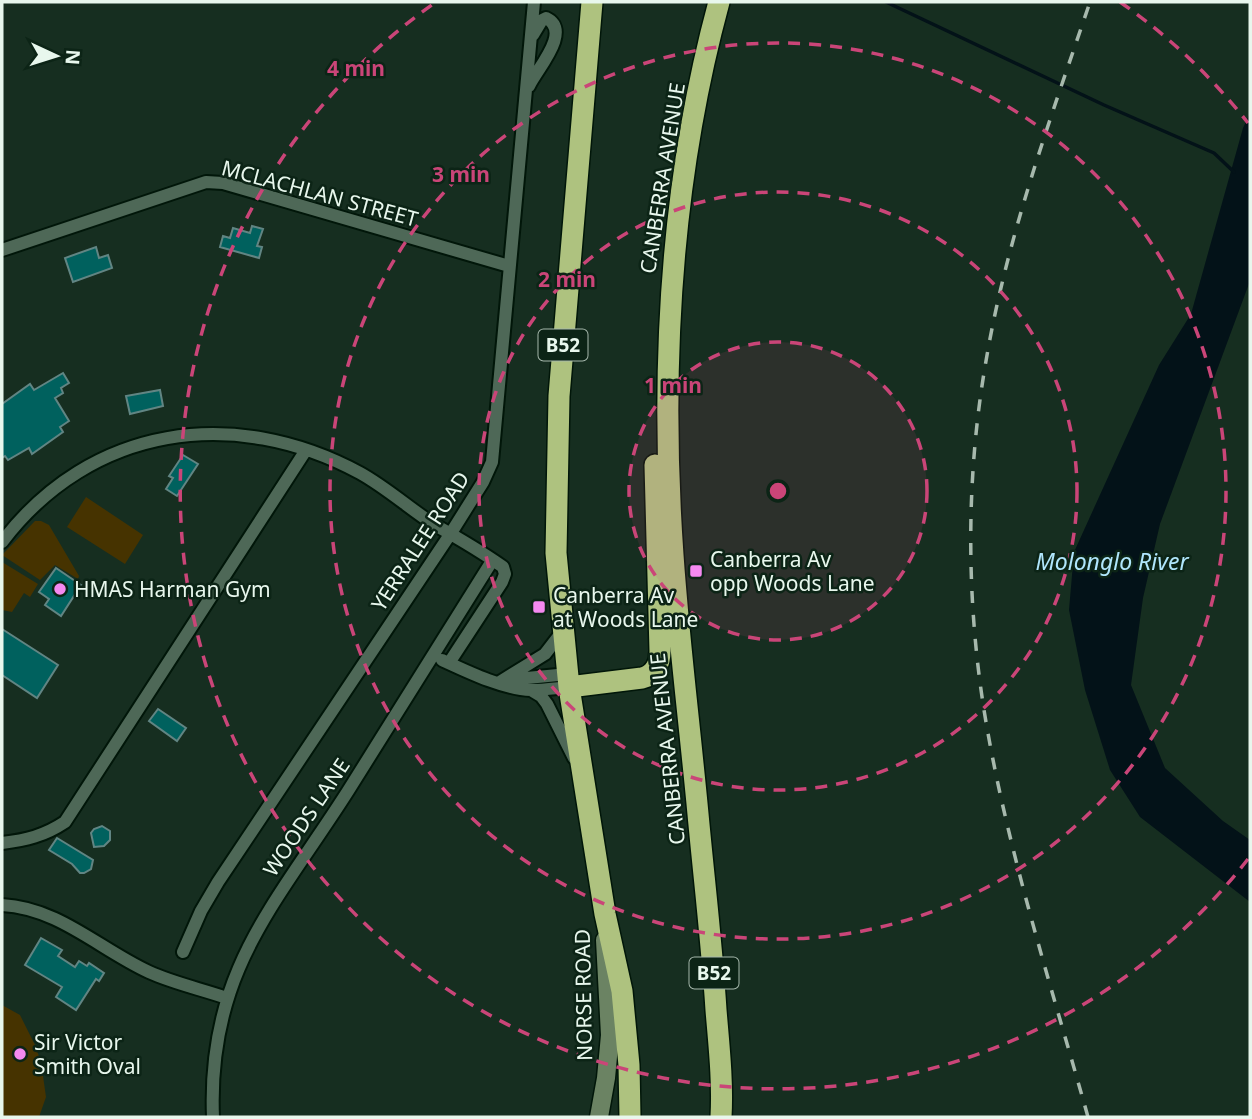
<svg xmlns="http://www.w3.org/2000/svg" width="1252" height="1119" font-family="'Noto Sans',sans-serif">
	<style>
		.green { fill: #463300 }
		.water { fill: #031218 }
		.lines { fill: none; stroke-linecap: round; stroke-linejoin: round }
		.stream { stroke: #031218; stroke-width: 3.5 }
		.building { fill: #00615e; stroke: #618583; stroke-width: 2 }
		.street-casing { stroke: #011609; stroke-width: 16 }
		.secondary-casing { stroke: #011609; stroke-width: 21 }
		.highway-casing { stroke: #011609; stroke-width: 24 }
		.street { stroke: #4e6857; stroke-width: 12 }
		.secondary { stroke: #6b8363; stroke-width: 18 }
		.highway { stroke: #aec27f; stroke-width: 21 }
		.rail { stroke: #a7b9ad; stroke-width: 3.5; stroke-dasharray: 12 12; stroke-linecap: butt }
		.ring { fill: none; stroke: #ca4578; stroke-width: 3.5; stroke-dasharray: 12 9 }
		.poi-dot { fill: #f489f0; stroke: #0c2416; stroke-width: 2.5 }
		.labels { text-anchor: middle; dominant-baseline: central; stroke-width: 5; stroke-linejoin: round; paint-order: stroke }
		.shield { fill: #0c2416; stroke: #a6b8ac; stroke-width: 2 }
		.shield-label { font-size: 19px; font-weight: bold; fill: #e8f7ed }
		.street-label { font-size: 21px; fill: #e8f7ed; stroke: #0c2416 }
		.poi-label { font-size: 21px; fill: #e8f7ed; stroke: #0c2416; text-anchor: start }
		.water-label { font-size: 23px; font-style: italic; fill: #b0e6fc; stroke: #0c2416 }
		.centre { fill: #ca4578; stroke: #0c2416; stroke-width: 3.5 }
		.ring-label { font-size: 21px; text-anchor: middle; font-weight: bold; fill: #ca4578; stroke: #0c2416; stroke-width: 5; stroke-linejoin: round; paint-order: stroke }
	</style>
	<rect width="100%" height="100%" fill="#162e20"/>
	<!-- green -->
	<path class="green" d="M86,497L143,535L125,564L67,527Z
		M35,521H41L49,525L79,576L78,579L55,565L40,580L2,555Z
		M2,562L38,584L30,597L24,593L12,612L2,610Z
		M2,1005L20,1015L35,1045L41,1062L46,1097L39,1117H2Z"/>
	<!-- water -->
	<path class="water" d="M1250,113V281L1160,524L1143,598L1131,685L1165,768L1223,821L1250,840V902L1140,817L1110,770L1085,690L1069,610L1074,552L1159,365L1191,314L1243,128Z"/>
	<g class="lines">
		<!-- stream -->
		<path class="stream" d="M886,2L1104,105L1214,153L1234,172"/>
	</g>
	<!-- building -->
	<path class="building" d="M252,226L263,229L257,246L262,247L259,258L220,247L223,236L230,238L233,228L250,233Z
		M96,247L99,258L108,255L112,268L73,282L65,258Z
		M63,373L69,383L61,388L63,393L55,398L69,421L60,427L63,432L32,454L29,448L8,460L5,456L2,458V404L30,384L34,390Z
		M160,390L163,406L130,414L126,396Z
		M183,455L198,464L177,496L166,489L173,478L169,476Z
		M56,568L81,585L61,616L45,605L49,599L39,592Z
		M2,629L58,665L37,698L2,675Z
		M158,709L186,728L177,741L149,721Z
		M102,826L110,831V840L104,846L94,847L91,833L94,829Z
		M57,838L93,860L91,869L84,873H80L72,864L49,850Z
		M41,938L62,950L58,956L75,967L79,961L87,966L89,963L104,973L99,981L96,979L76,1010L56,997L62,987L25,965Z"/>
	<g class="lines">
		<!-- street casing -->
		<g class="street-casing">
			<path id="street" d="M529,86C536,70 573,31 546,18L542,20L533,35
				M2,250L206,182L223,183L509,266
				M2,542C91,425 234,405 360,473C387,488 410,509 435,525C458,538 482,552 503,567L505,574L502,582L449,663
				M442,660C468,672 503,689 531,690C544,690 557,688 569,687
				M498,683L545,654L562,632
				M504,683L527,678L568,674
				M531,690L541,696L547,704L574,758
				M2,843C26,840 44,836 65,822L306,450
				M2,905C59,908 99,949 149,972C173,983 201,989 227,998
				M183,952L201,911L218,882L451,533L483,482L492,462L534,2
				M213,1117C207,972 276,904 348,791C396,714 444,638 492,561"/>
		</g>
		<!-- secondary casing -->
		<g class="secondary-casing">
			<path id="secondary" d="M599,1117L606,1078L610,1035L605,940"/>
		</g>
		<!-- highway casing -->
		<g class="highway-casing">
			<path id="highway" d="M592,2L559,396L556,553L569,687L605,914L622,991L629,1065L630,1117
				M719,2C670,182 660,370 673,555C679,642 690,728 698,814C704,879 712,945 716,1010C719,1046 723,1082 721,1117
				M569,687L642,678C655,675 660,664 660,651L655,465"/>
		</g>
		<!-- street -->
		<use href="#street" class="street"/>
		<!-- secondary -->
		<use href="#secondary" class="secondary"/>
		<!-- highway -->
		<use href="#highway" class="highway"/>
		<!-- rail -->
		<path class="rail" d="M1088,1117C1051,985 1006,846 984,710C966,596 966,475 986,361C1007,237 1050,120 1090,2"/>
	</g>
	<!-- distance rings -->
	<circle cx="778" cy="491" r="149" fill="#ca4578" fill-opacity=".12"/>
	<g class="ring">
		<circle cx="778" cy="491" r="149"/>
		<circle cx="778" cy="491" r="299"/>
		<circle cx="778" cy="491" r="448"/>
		<path d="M1248 859A597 597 0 1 1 436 2M1120 2A597 597 0 0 1 1248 123"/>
	</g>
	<!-- markers -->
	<g class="poi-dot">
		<rect x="689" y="564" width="14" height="14" rx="3.5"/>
		<circle cx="60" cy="589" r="7"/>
		<rect x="532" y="600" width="14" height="14" rx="3.5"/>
		<circle cx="20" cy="1054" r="7"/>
	</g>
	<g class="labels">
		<!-- shield labels -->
		<g class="shield">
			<rect x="538.5" y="329.5" width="49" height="31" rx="5"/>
			<rect x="689.5" y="957.5" width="49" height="31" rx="5"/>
		</g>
		<g class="shield-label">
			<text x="563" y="345">B52</text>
			<text x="714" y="973">B52</text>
		</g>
		<!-- street labels -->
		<g class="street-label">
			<text transform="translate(662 178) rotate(-81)">CANBERRA AVENUE</text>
			<text transform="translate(320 193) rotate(15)">MCLACHLAN STREET</text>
			<text transform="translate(420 541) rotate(-57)">YERRALEE ROAD</text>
			<text transform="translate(667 749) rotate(-96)">CANBERRA AVENUE</text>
			<text transform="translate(306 817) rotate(-56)">WOODS LANE</text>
			<text transform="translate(583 995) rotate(-91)">NORSE ROAD</text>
		</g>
		<!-- poi labels -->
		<g class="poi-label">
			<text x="710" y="559">Canberra Av<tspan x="710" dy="24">opp Woods Lane</tspan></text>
			<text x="74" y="589">HMAS Harman Gym</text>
			<text x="553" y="595">Canberra Av<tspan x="553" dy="24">at Woods Lane</tspan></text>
			<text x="34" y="1042">Sir Victor<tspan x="34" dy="24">Smith Oval</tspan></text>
		</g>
		<!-- water labels -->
		<g class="water-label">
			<text x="1112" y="561">Molonglo River</text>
		</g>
	</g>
	<circle cx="778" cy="491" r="10" class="centre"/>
	<g class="ring-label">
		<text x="356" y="76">4 min</text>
		<text x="461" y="182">3 min</text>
		<text x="567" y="287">2 min</text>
		<text x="673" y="393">1 min</text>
	</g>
	<!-- border -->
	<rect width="1252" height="1119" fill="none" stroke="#e8f7ed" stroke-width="7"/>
	<!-- north arrow -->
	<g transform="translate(56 56) rotate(94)" stroke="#0c2416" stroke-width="5" paint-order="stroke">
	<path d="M0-5L12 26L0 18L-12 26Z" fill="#e8f7ed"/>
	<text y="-10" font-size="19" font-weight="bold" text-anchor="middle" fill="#e8f7ed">N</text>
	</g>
</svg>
